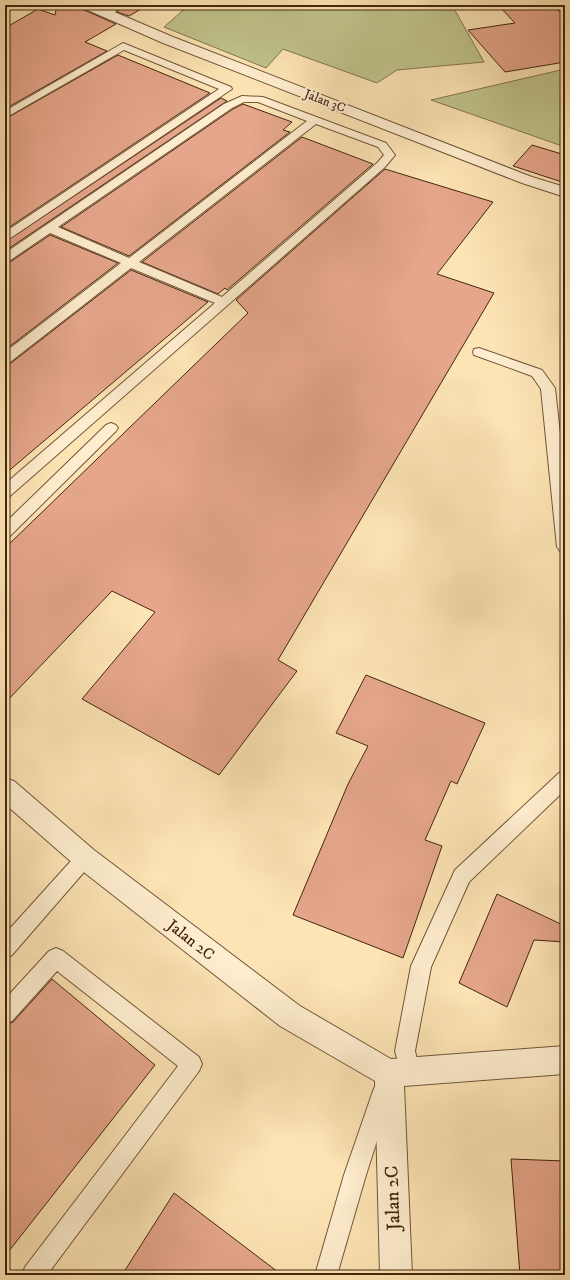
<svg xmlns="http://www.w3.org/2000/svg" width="570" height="1280" font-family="'IM FELL DW Pica',serif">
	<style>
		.green { fill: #c1c48c; stroke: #82754e }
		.building { fill: #e5a68b; stroke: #44260f }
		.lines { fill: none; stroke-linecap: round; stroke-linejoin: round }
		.service-casing { stroke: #725638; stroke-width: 2 }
		.minor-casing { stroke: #725638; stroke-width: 2 }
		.service { fill: #feedce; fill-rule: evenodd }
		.minor { fill: #feedce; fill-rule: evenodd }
		.labels { text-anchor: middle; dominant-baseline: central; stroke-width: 4; stroke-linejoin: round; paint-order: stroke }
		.far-street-label { font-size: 13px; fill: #44260f; stroke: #feedce }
		.street-label { font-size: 16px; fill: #44260f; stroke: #feedce }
		.near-street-label { font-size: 19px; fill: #44260f; stroke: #feedce }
	</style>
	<rect width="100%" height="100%" fill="#fde4b4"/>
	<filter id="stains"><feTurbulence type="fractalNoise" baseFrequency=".005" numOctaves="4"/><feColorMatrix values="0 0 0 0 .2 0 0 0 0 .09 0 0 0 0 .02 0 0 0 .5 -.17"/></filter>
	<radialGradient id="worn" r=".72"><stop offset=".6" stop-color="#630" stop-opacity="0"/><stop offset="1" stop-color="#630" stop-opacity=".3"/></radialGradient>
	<!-- green -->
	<path class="green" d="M189,5H452L484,62L397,70L377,83L283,49L266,68L164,27Z
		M565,69V147L431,100Z"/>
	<!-- building -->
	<path class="building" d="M57,5H80L82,9L116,24L85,42L107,51L5,109V28L38,9L55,15Z
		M122,5H148L129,16L117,12Z
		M498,5H553L565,17V62L505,72L468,30L515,23Z
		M118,55L210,93L5,230V119Z
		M221,98L227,101L5,251V242Z
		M243,104L292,122L283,130L290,132L129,256L61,227L233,109Z
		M302,137L373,164L227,290L225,288L218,294L142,262Z
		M532,145L565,155V183L513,166Z
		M385,169L493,202L437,274L494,293L278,660L297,671L219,775L82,699L155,612L112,591L5,703V548L248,313L236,300Z
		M50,235L118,263L5,350V263L10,262Z
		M131,270L208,302L5,474V364L11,363Z
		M366,675L485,723L457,784L451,781L425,840L442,846L403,958L293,915L348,784L368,746L336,733Z
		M497,894L565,926V942L534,940L507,1007L459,983Z
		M52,979L155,1065L5,1256V1025L13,1022Z
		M511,1159L565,1161V1275H520Z
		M174,1193L282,1275H122Z"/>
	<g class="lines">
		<!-- service casing -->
		<g class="service-casing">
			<path id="service" d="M111,5H121L112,16H106L104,14Z
				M123,43L231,87L232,89L9,239L5,241V232L219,89L124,50L5,118V111Z
				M242,96L263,97L386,143L395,155L385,167L10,496L5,497V484L215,303L131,268L10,362L5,363V352L121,263L50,233L9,261L5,262V253L224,104ZM244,102H258L307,121L129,258L58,227L232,108ZM316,124L378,147L384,155L377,163L222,297L139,262Z
				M479,348L542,370L555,388L565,480V553L560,551L557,547L541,389L532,376L474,355L473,352L474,349Z
				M111,423L116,425L118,428L116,431L10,536L5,538V523L106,425Z
				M565,771V790L469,882L431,967L415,1051L420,1072L417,1079L410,1082L403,1079L395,1051L411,966L455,870L559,773Z
				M85,849L91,852L94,858L91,864L12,955L5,958V934L79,852Z
				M56,948L63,951L199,1057L202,1064L199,1071L47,1275H22L25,1267L178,1066L57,971L12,1021L5,1024V999L49,951Z
				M383,1081L390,1084L393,1091L366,1175L337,1275H315L344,1175L373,1091L376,1084Z"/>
		</g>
		<!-- minor casing -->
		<g class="minor-casing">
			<path id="minor" d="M81,5H98L173,37L532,177L565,187V197L522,183L163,43L83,8Z
				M5,778L14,781L94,850L300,1006L391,1059L565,1046V1074L404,1086L412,1275H380L375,1081L280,1026L76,866L5,804Z"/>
		</g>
		<!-- service -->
		<use href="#service" class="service"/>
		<!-- minor -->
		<use href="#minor" class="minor"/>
	</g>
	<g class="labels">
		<!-- far-street labels -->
		<g class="far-street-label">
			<text transform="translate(325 101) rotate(21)">Jalan 3C</text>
		</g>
		<!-- street labels -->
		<g class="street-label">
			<text transform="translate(191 940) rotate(38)">Jalan 2C</text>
		</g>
		<!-- near-street labels -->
		<g class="near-street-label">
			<text transform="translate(393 1198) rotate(-92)">Jalan 2C</text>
		</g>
	</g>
	<!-- margin -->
	<rect width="570" height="1280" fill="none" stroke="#fde4b4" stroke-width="20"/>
	<rect x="6" y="6" width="558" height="1268" fill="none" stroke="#44260f" stroke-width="2"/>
	<rect x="10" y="10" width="550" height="1260" fill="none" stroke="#44260f"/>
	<rect width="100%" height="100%" filter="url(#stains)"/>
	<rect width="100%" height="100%" fill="url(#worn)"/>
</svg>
